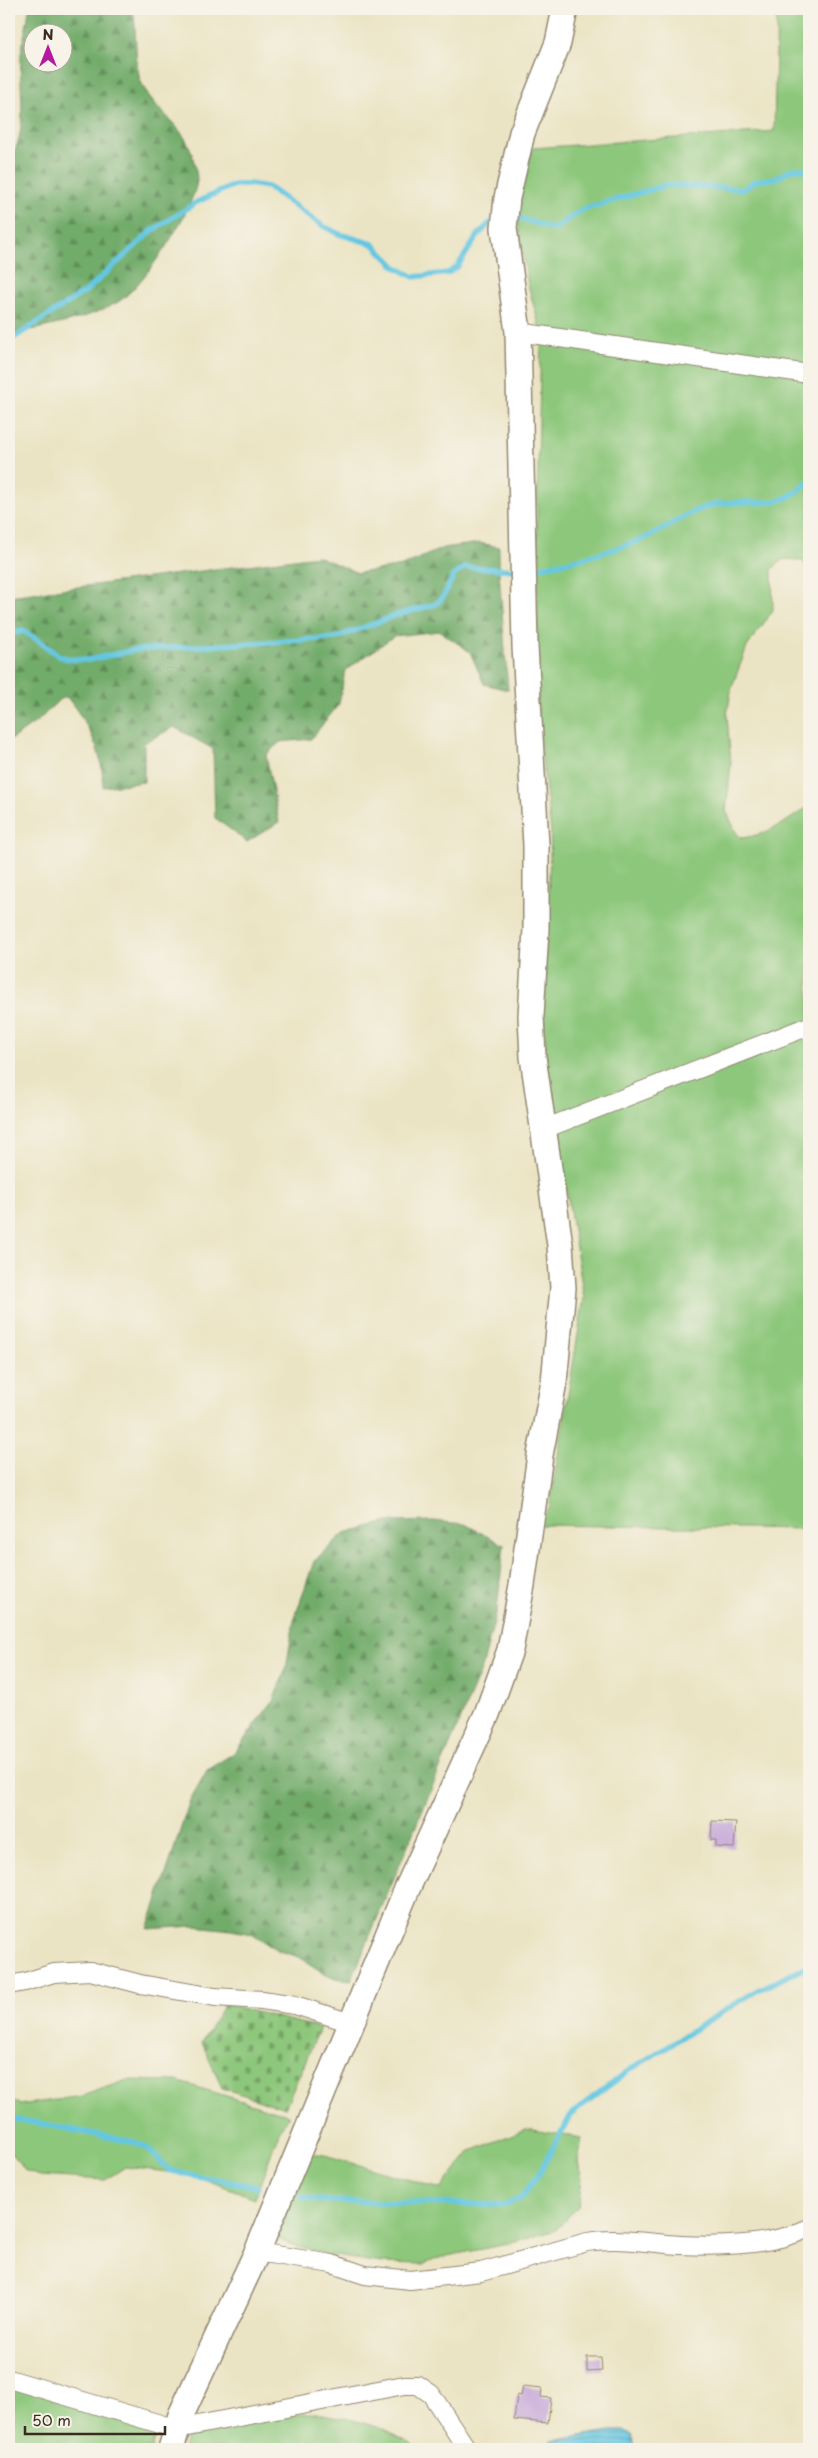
<svg xmlns="http://www.w3.org/2000/svg" width="818" height="2458" font-family="'Playpen Sans',sans-serif">
	<style>
		.green { fill: #8dc77b; stroke: #64784c }
		.forest { fill: url(#forest-firs); stroke: #566b44; fill-rule: evenodd }
		.cemetery { fill: url(#cemetery-stones); stroke: #64784c }
		.water { fill: url(#water-rules); stroke: #507880 }
		.lines { fill: none; stroke-linecap: round; stroke-linejoin: round }
		.stream { stroke: #64c7e2; stroke-width: 5.5 }
		.building { fill: #c8aada }
		.minor-casing { stroke: #938771; stroke-width: 20 }
		.secondary-casing { stroke: #938771; stroke-width: 28 }
		.minor { stroke: #fff; stroke-width: 18 }
		.secondary { stroke: #fff; stroke-width: 25 }
	</style>
	<defs>
		<pattern id="forest-firs" width="22" height="20" patternUnits="userSpaceOnUse" patternTransform="scale(1.25)"><rect width="22" height="20" fill="#72ac6b"/><path d="M5 1l3.5 6h-7zM16 11l3.5 6h-7z" fill="#5f8c57"/></pattern>
		<pattern id="cemetery-stones" width="16" height="16" patternUnits="userSpaceOnUse" patternTransform="scale(1.25)"><rect width="16" height="16" fill="#8dc77b"/><path d="M2 7V4a2 2 0 0 1 4 0v3zM10 15v-3a2 2 0 0 1 4 0v3z" fill="#74a264"/></pattern>
		<pattern id="water-rules" width="6" height="5" patternUnits="userSpaceOnUse" patternTransform="scale(1.25)"><rect width="6" height="5" fill="#64c7e2"/><path d="M0 2.5h6" fill="none" stroke="#54a2b7"/></pattern>
	</defs>
	<rect width="100%" height="100%" fill="#f7f3e8"/>
	<filter id="ink" filterUnits="userSpaceOnUse"><feTurbulence type="fractalNoise" baseFrequency=".02" numOctaves="2"/><feDisplacementMap in="SourceGraphic" scale="10" xChannelSelector="R" yChannelSelector="G"/><feConvolveMatrix kernelMatrix="1 2 1 2 8 2 1 2 1" color-interpolation-filters="sRGB"/></filter>
	<filter id="wash" filterUnits="userSpaceOnUse"><feTurbulence type="fractalNoise" baseFrequency=".0096" numOctaves="4" result="noise"/><feDisplacementMap in="SourceGraphic" scale="20" xChannelSelector="R" yChannelSelector="G"/><feGaussianBlur stdDeviation="1.12" result="paint"/><feColorMatrix in="noise" values="0 0 0 0 0 0 0 0 0 0 0 0 0 0 0 0 0 1.4 0 .05"/><feComposite in="paint" operator="in"/></filter>
	<g filter="url(#wash)">
		<rect width="100%" height="100%" fill="#ebe4c4"/>
		<!-- green -->
		<path class="green" d="M777,9H809V572L803,561L784,559L772,569L773,610L747,647L732,686L727,715L731,764L726,811L737,834L742,838C768,835 788,821 809,806V1529L536,1525L549,1509L584,1298L547,1068L543,1013L551,832L538,724L537,513L541,332L528,285L518,225V192L533,148L774,131Z
			M127,2080L177,2081L289,2115L279,2132L255,2198L193,2175L125,2167L105,2180L40,2176L26,2171L9,2151V2097L20,2105L82,2096Z
			M526,2129L582,2138L578,2162L582,2179L578,2206L556,2230L512,2243L442,2257L424,2264L382,2263L328,2255L282,2241L272,2234L302,2152L325,2155L441,2189L471,2151Z
			M9,2375L159,2426L152,2449H9Z
			M317,2413C353,2419 387,2426 417,2449H182L189,2427L264,2414Z"/>
		<!-- forest -->
		<path class="forest" d="M29,9H133C137,29 134,68 142,84C154,110 185,127 192,154C194,162 197,173 197,180C195,209 142,288 118,302C84,321 46,327 9,334V160C30,132 18,87 21,54C22,39 28,25 29,9ZM32,32H62V62H32Z
			M480,543L499,547V571L508,690L484,684L470,652L440,631L394,636L345,671L339,704L311,739L280,742L266,755L279,822L247,842L215,818L213,749L174,727L144,743V782L103,787C103,750 89,726 67,697L60,699L40,719L9,741V596L317,556L358,573L402,566L443,548Z
			M434,1521L465,1524L504,1545L497,1610L482,1668L351,1981L330,1977L299,1957L279,1951L251,1934L231,1930L194,1926L148,1929L190,1800L207,1770L234,1753L273,1701L286,1669L294,1620L314,1561L344,1533L387,1522Z"/>
		<!-- cemetery -->
		<path class="cemetery" d="M224,2004L320,2028L285,2108L222,2088L202,2043Z"/>
		<!-- water -->
		<path class="water" d="M610,2431H624L633,2436L635,2449H546L551,2441Z"/>
		<g class="lines">
			<!-- stream -->
			<path class="stream" d="M519,218L554,229L583,209L667,185L744,189L755,181L776,178L792,169H809
				M9,341L86,291L153,230L197,202L234,185L249,184L268,187L323,226L339,234L373,244L396,267L414,277L448,273L457,267L479,234L490,223
				M530,569C567,563 606,553 641,540C665,530 687,511 713,505C753,496 777,515 809,481
				M9,634L23,631L38,640L59,656L69,659L88,660L135,650L335,638L397,615L436,604L443,597L454,575L465,567L518,570
				M9,2119L38,2123L134,2142L146,2147L171,2171L258,2187
				M300,2197L327,2201L506,2205L520,2199L538,2175L571,2115L584,2104L631,2069L756,1991L809,1966"/>
		</g>
		<g id="blocks">
			<!-- building -->
			<path class="building" d="M712,1821L736,1822L734,1848L716,1847V1840H711Z
				M587,2357H601L602,2371L587,2372Z
				M523,2386L542,2388L541,2397L551,2398L548,2423L514,2420L517,2395L521,2396Z"/>
		</g>
	</g>
	<g filter="url(#ink)">
		<use href="#blocks" fill-opacity="0" stroke="#938771" stroke-width="1"/>
		<g class="lines">
			<!-- minor casing -->
			<g class="minor-casing">
				<path id="minor" d="M518,332L809,374
					M544,1129L809,1026
					M9,1985L25,1982L54,1973L90,1971L140,1984L215,1997L262,2000L295,2005L351,2023
					M257,2252L332,2264L365,2275L410,2280L481,2272L587,2242C618,2237 648,2243 680,2245C720,2247 772,2246 809,2228
					M9,2379L177,2429L404,2385H418L431,2394L467,2449"/>
			</g>
			<!-- secondary casing -->
			<g class="secondary-casing">
				<path id="secondary" d="M171,2449L181,2415L257,2252L407,1889L487,1714L510,1650L522,1585L540,1455L554,1382L563,1288L560,1245L533,1057L531,1016L536,929V845L525,646L518,332L504,228L507,198L522,133L558,43L565,9"/>
			</g>
			<!-- minor -->
			<use href="#minor" class="minor"/>
			<!-- secondary -->
			<use href="#secondary" class="secondary"/>
		</g>
	</g>
	<!-- margin -->
	<rect width="818" height="2458" fill="none" stroke="#f7f3e8" stroke-width="30"/>
	<!-- north arrow -->
	<g transform="translate(48 48)"><circle r="24" fill="#f7f3e8" stroke="#aca397"/>
	<path d="M0-4L9 19L0 12L-9 19Z" fill="#b5179e"/>
	<text y="-8" font-size="14" font-weight="bold" text-anchor="middle" fill="#3b2a1e">N</text>
	</g>
	<!-- scale -->
	<path d="M25 2426v8h140v-8" fill="none" stroke="#3b2a1e" stroke-width="2.5"/>
	<text x="32" y="2426" font-size="15" fill="#3b2a1e" stroke="#f7f3e8" stroke-width="4" paint-order="stroke">50 m</text>
</svg>
